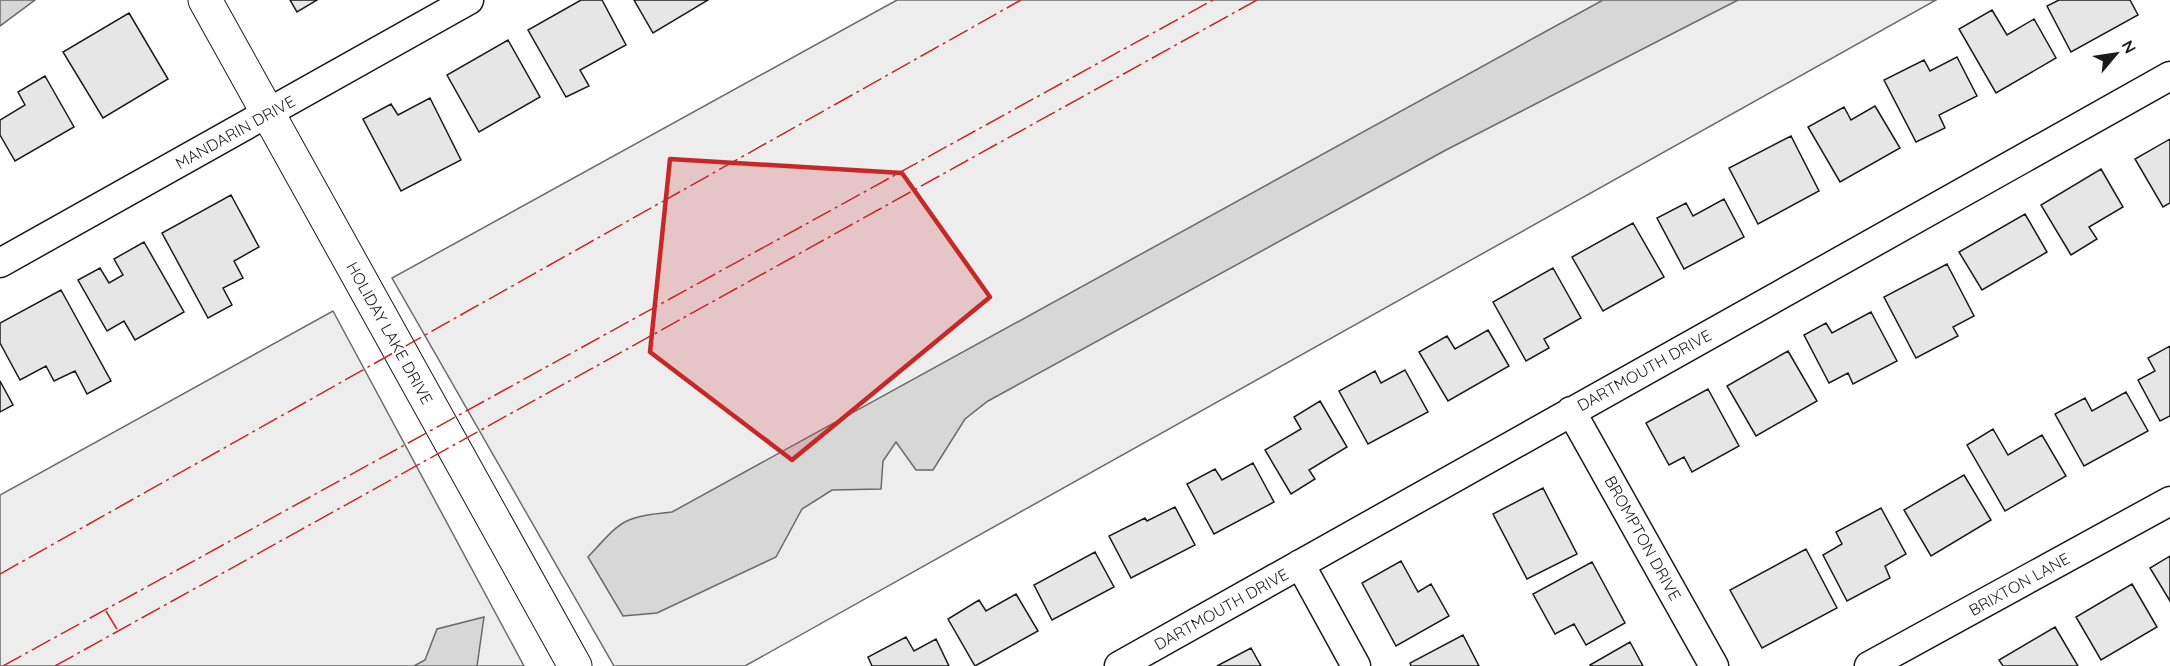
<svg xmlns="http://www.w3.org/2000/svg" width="2170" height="666" font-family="Quicksand,sans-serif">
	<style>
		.built { fill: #ededed; stroke: #6a6a6a; stroke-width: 1.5 }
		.water { fill: #d7d7d7; stroke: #6a6a6a; stroke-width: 1.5 }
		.building { fill: #e6e6e6; stroke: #1a1a1a; stroke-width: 1.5 }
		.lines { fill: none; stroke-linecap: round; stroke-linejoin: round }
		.street-casing { stroke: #1a1a1a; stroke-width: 31 }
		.secondary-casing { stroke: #1a1a1a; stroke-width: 35 }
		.street { stroke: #fff; stroke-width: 28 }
		.secondary { stroke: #fff; stroke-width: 33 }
		.power { stroke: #c62828; stroke-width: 1.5; stroke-dasharray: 21 4.5 3 4.5; stroke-linecap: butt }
		.marked { fill: #c62828; fill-opacity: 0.2; stroke: #c62828; stroke-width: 4.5; stroke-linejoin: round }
		.labels { text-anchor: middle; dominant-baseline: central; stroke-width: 4.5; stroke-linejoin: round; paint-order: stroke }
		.street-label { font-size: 16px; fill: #1a1a1a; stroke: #fff }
	</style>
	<rect width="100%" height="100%" fill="#fff"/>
	<!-- built -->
	<path class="built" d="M897,0H1936L745,666H614L392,278Z
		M333,311L524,666H0V495Z"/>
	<!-- water -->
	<path class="water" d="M0,0H35L0,26Z
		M1603,0H1738L1446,150L988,401L965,419L933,470H916L896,442L883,461L881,489L832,490L802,509L776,557L657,613L623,616L588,557C622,520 622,517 672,512Z
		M484,617L477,666H414L425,660L437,629Z"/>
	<!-- building -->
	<path class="building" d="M290,0H317L297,12Z
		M581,0H602L626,45L580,70L589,86L566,97L528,30Z
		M634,0H708L653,33Z
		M2059,0H2130L2138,15L2071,52L2047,6Z
		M1992,10L2007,35L2034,19L2056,58L1996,93L1959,29Z
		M129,13L168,79L103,118L63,52Z
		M508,40L540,97L479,132L447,75Z
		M1957,57L1977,96L1939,115L1945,128L1916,142L1884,80L1924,60L1930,71Z
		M45,76L74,127L15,161L0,135V120L25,105L18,92Z
		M430,98L461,160L401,191L363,119L391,104L398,115Z
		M1875,106L1900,148L1840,182L1808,127L1844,107L1851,120Z
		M1791,136L1819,191L1758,224L1729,168Z
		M2170,139V203L2163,207L2135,159Z
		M2101,169L2123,207L2089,227L2097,239L2071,255L2041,205Z
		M231,195L259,247L234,261L243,278L223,288L232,305L208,318L162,233Z
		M1724,199L1744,237L1684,269L1657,218L1686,203L1693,216Z
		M2025,214L2047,252L1982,290L1959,252Z
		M1633,223L1664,277L1603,311L1572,257Z
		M144,242L184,312L135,340L124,321L107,331L78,280L100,268L109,283L123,275L114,259Z
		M1947,264L1974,316L1953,327L1958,336L1916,358L1884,297Z
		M1553,268L1581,318L1544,339L1549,348L1526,361L1493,302Z
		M61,290L111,381L87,394L75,371L54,381L46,366L20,380L0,343V323Z
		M1871,312L1897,361L1853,384L1848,373L1829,383L1804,335L1826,323L1832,333Z
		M1488,330L1509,366L1448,401L1419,352L1447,336L1455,349Z
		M2170,346V416L2160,421L2138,380L2155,371L2148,358Z
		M1788,351L1817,401L1756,436L1727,386Z
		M1405,370L1428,412L1368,444L1339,391L1375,371L1381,383Z
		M0,381L13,405L0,412Z
		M1708,389L1739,446L1692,472L1684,457L1669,465L1646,423Z
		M2126,392L2148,431L2084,466L2055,414L2085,398L2092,411Z
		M1320,401L1347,447L1309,470L1315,479L1291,494L1265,450L1301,429L1294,417Z
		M1993,429L2008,455L2042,435L2066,476L2005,511L1967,445Z
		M1253,463L1274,502L1214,534L1187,484L1215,469L1222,480Z
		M1964,475L1991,520L1931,556L1904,510Z
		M1543,488L1577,554L1527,579L1493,514Z
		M1175,507L1195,545L1131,578L1109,536L1145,518L1147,521Z
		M1881,508L1906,554L1885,566L1890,578L1847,601L1823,555L1842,544L1836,532Z
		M1806,549L1837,608L1762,648L1730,590Z
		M1095,552L1114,587L1052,620L1034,585Z
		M2170,556V601L2150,568Z
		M1401,561L1418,592L1431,584L1449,616L1396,646L1362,583Z
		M1592,562L1625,623L1586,645L1574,624L1555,634L1533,594Z
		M2132,584L2157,627L2101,660L2076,617Z
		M1016,594L1038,631L975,666L948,619L979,600L986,611Z
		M2055,627L2078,666H2003L1999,660Z
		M1463,635L1479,666H1411L1410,663Z
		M906,637L914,651L936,639L949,666H872L868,657Z
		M1630,642L1643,666H1591L1590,665Z
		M1251,648L1261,666H1217Z"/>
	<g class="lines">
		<!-- street casing -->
		<g class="street-casing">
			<path id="street" d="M0,263L469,0
				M1571,411L1714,666
				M1300,564L1356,666
				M1119,666L2170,76
				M1869,666L2170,501"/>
		</g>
		<!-- secondary casing -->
		<g class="secondary-casing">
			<path id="secondary" d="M205,0L575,666"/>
		</g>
		<!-- street -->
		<use href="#street" class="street"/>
		<!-- secondary -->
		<use href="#secondary" class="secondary"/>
		<!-- power -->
		<path class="power" d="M0,574L1021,0
			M106,611L118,631
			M3,666L1213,0
			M55,666L1257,0"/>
	</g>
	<!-- marked area -->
	<path class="marked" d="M670,159L902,173L990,297L792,460L650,352Z"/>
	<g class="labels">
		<!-- street labels -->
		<g class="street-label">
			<text transform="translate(235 132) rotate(-29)">MANDARIN DRIVE</text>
			<text transform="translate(390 333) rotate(61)">HOLIDAY LAKE DRIVE</text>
			<text transform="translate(1644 370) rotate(-29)">DARTMOUTH DRIVE</text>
			<text transform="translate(1643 538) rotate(61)">BROMPTON DRIVE</text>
			<text transform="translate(2019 584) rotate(-29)">BRIXTON LANE</text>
			<text transform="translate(1221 609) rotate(-29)">DARTMOUTH DRIVE</text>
		</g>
	</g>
	<!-- north arrow -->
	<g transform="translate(2116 54) rotate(61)" stroke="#ffffff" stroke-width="4.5" paint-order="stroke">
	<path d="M0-4.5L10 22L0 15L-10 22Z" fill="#1a1a1a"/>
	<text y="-9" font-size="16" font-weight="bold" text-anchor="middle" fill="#1a1a1a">N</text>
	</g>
</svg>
